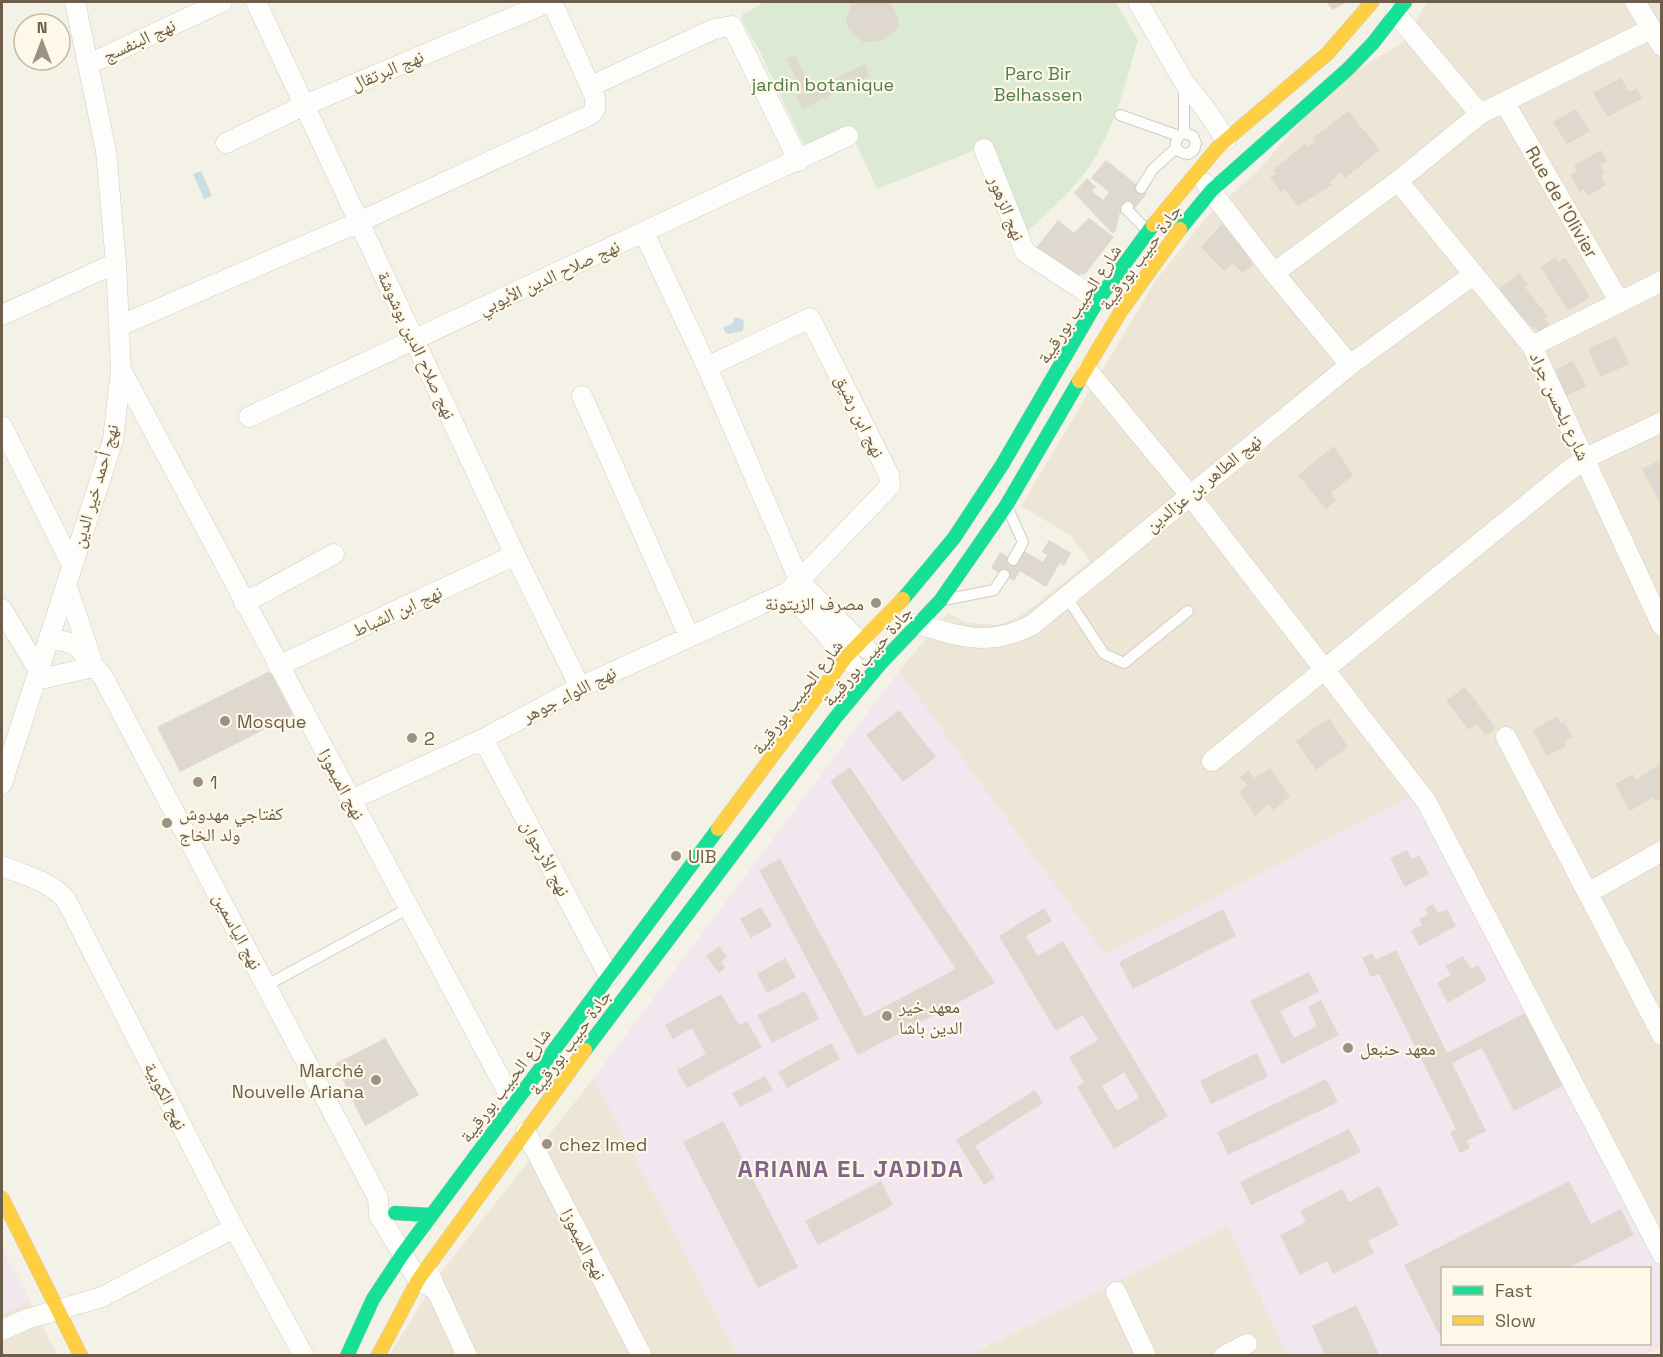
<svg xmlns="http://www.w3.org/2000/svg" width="1663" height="1357" font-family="'Space Grotesk','Noto Naskh Arabic',sans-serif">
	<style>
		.residential { fill: #ede5d5 }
		.education { fill: #f2e7ef; fill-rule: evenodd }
		.green { fill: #ddead3 }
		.water { fill: #cbdde2 }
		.building { fill: #ded8ce; fill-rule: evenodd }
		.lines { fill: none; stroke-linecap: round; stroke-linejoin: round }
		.lane-casing { stroke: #d2cdc3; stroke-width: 12 }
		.street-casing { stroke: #d2cdc3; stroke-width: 21 }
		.fast-casing { stroke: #d3cec4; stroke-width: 15 }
		.slow-casing { stroke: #d3cec4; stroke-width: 15 }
		.lane { stroke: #fdfdfb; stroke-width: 10 }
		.street { stroke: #fdfdfb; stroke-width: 20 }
		.fast { stroke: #16e098; stroke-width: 14 }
		.slow { stroke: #ffcf43; stroke-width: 14 }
		.poi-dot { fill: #9c9182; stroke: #fdf8e7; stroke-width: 2 }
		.labels { text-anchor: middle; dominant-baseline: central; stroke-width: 4.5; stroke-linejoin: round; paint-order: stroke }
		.street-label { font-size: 18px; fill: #6d5d4b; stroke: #fdf8e7 }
		.park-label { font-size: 18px; fill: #517d4b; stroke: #fdf8e7 }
		.poi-label { font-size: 18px; fill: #6d5d4b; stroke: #fdf8e7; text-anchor: start }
		.district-label { font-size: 24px; font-weight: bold; letter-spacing: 1.5px; fill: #83648a; stroke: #fdf8e7 }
	</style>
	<rect width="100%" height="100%" fill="#f4f1e7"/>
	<!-- residential -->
	<path class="residential" d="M1427,2H1661V1268L1650,1240L1412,796L1105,954L899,671L948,613L967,623L999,625L1024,614L1090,561L1070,535L1021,506L1156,280L1206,218L1257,171L1336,83L1403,42Z
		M594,1078L737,1355L389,1356L439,1275Z
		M1228,1226L1287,1355L966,1356Z
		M2,1248L30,1302L57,1355H2Z"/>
	<!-- education -->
	<path class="education" d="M899,671L1105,954L1412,796L1650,1240L1661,1268V1348L1642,1356L1287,1355L1228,1227L966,1355H737L594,1078ZM1442,1268H1650V1344H1442Z
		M2,1248L30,1302L2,1315Z"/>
	<!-- green -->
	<path class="green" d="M765,2H1115L1138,40C1126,81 1116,124 1093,161C1075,190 1047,212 1023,236L983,147L877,189L848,126L806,145L803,143L760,52L741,18L743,14Z"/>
	<!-- water -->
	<path class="water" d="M201,171L212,196L204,199L193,174Z
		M735,317L744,320L743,331L728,334L724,331V327L732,324Z"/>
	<!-- building -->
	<path class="building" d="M852,2H891L898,17V28L883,41L863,42L848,29L846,19Z
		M1327,2H1348L1332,10Z
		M795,55L812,90L865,64L870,76L802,109L796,96L803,93L787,59Z
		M1621,78L1629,92L1637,88L1642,98L1608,117L1593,93Z
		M1576,109L1590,131L1567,144L1553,122Z
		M1348,111L1380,150L1345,178L1340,172L1330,183L1332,185L1298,206L1285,189L1281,192L1270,178L1276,173L1273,170L1305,144L1307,147L1315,141L1313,138Z
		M1601,150L1607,161L1600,165L1605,174L1601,176L1606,185L1588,196L1584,189L1580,192L1570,175L1577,171L1574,166Z
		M1106,160L1147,193L1133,211L1127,206L1119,215L1116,231L1112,233L1074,193L1087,178L1096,187L1092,191L1103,200L1109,192L1091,178Z
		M1089,218L1114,237L1085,274L1075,275L1036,248L1058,220L1074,233Z
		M1221,225L1231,226L1253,265L1242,273L1233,263L1224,271L1201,247Z
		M1555,257L1558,262L1565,257L1590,297L1568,311L1541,267Z
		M1519,273L1528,285L1525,287L1548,317L1545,319L1549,324L1539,332L1535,327L1533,329L1525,320L1522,322L1496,291Z
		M1616,336L1629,364L1600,377L1588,349Z
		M1573,361L1586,386L1567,396L1555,375L1557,369Z
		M1334,446L1353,475L1331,493L1336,500L1326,509L1298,475Z
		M1662,459V507L1642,469Z
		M1049,540L1071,553L1064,566L1060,563L1046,587L1020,571L1014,581L991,568L1000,552L1015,561L1022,550L1043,562L1047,555L1042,552Z
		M270,671L293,715L180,772L157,727Z
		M1465,687L1496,728L1486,736L1477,724L1469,730L1446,701Z
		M899,710L936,757L903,782L866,735Z
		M1557,716L1561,724L1564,722L1573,737L1564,742L1566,746L1547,756L1533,730Z
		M1329,718L1348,747L1316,770L1296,741Z
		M1662,762V798L1656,801L1654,797L1630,811L1615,784L1633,774L1636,780Z
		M850,767L995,983L858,1055L759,870L780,859L865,1017L956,969L830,781Z
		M1270,768L1290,796L1274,810L1268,804L1255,816L1240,792L1247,785L1240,777L1249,770L1254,778Z
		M1407,850L1412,859L1419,855L1429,874L1405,887L1390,858Z
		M1433,904L1438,913L1447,909L1456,926L1419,946L1411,930L1422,925L1419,919L1428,914L1425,909Z
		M761,907L772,926L751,938L740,919Z
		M1044,908L1052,921L1026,936L1038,956L1063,941L1168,1116L1114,1149L1077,1087L1084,1082L1069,1057L1098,1040L1083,1015L1056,1031L999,936ZM1124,1072L1139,1098L1117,1111L1102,1086Z
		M1223,909L1236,936L1133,989L1119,962Z
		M719,946L727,957L721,962L725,968L719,973L706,956Z
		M1396,950L1447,1053L1529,1011L1566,1084L1514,1111L1482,1048L1452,1063L1486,1131L1466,1141L1470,1148L1460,1153L1450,1132L1456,1129L1379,974L1371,977L1362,958L1372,953L1376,960Z
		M1463,956L1471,969L1478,965L1487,980L1448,1003L1437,983L1451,975L1445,966Z
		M785,958L796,977L767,993L757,974Z
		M1309,972L1319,992L1280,1011L1294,1038L1317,1026L1308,1007L1321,1000L1339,1035L1282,1064L1250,1001Z
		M805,991L819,1019L772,1043L757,1015Z
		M721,994L739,1025L747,1021L762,1047L687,1088L677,1070L706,1054L692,1028L673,1039L665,1025Z
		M385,1038L419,1095L365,1126L335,1064Z
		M831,1043L840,1059L787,1088L778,1072Z
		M1257,1053L1268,1077L1211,1104L1200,1081Z
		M765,1076L773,1090L740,1107L732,1093Z
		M1326,1079L1338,1102L1228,1155L1217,1132Z
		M1035,1090L1043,1103L975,1146L995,1178L984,1185L956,1140Z
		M723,1121L798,1267L758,1288L683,1142Z
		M1349,1129L1361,1152L1251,1205L1240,1182Z
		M881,1181L893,1205L818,1245L805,1221Z
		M1569,1181L1591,1224L1621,1209L1634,1235L1568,1268H1442V1333L1439,1334L1404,1265Z
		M1379,1186L1399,1225L1368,1241L1374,1253L1333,1274L1327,1261L1300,1275L1280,1235L1306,1222L1300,1211L1342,1189L1349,1202Z
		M1356,1305L1379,1354L1325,1356L1312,1326Z"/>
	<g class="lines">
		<!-- lane casing -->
		<g class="lane-casing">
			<path id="lane" d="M1120,115L1179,136L1184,133L1193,136L1196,143L1194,150L1188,154C1177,153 1172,146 1179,136
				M1184,133V85
				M1141,188L1153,169L1176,148
				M1128,207L1126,209L1145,228
				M1008,509L1023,542L1013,560
				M1066,596L1104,654L1124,663L1188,611
				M949,599L994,590L1004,575
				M267,985L409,908"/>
		</g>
		<!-- street casing -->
		<g class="street-casing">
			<path id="street" d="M256,2L515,555L580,687
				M1138,2L1184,82L1207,111L1226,140
				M1635,2L1662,46
				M1396,14L1480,114
				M89,64L222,2
				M591,86L714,29L732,26L799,161
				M1505,103L1619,301
				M226,143L305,105L549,2
				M984,149L1025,252L1098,300
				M1398,181L1532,346L1662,626
				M1206,184L1274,273L1350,365
				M644,233L707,367L800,582L867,649
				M1274,273L1398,181L1480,114L1651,29
				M2,315L116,263
				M119,326L359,222L590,115L595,109V97L552,2
				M1532,346L1662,281
				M121,370L513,1102
				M1087,370L1189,494L1426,801L1662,1254
				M582,396L689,636
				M249,417L848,136
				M2,426L72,565
				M67,587L91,658
				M788,592L852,663
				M244,603L334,554
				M2,609L39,671
				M917,624C962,637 988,647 1032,625L1350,365L1473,275
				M50,637L76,645L103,677L378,1198L379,1215L418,1280L434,1289
				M278,666L515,555
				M36,680L93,667
				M1506,737L1662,1035
				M483,739L609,976
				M1212,761L1567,472L1590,456L1662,422
				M2,784L113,440L121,370L116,263L106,151L75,2
				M351,800L483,739L580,687L788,592L890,486L889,475L810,318L707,367
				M2,866C23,875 51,881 66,900L234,1228L304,1356
				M1588,893L1662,851
				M526,1132L642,1356
				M430,1276L467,1356
				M1116,1292L1146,1356
				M2,1330L27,1319L102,1297L234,1228
				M1224,1356L1247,1344"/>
		</g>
		<!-- fast casing -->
		<g class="fast-casing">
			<path id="fast" d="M1180,229L1212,190L1348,69L1373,43L1405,2
				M903,599L954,538L1002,465L1098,300L1153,225
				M585,1050L836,717L881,663L940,601L1006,506L1079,381
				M395,1213L431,1215
				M347,1356L373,1299L402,1255L718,829"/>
		</g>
		<!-- slow casing -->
		<g class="slow-casing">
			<path id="slow" d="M1153,225L1218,147L1328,53L1372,2
				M1079,381L1121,311L1180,229
				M718,829L846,657L903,599
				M2,1198L81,1356
				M378,1356L418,1280L585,1050"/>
		</g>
		<!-- lane -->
		<use href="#lane" class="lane"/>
		<!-- street -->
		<use href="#street" class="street"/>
		<!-- fast -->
		<use href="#fast" class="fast"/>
		<!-- slow -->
		<use href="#slow" class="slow"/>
	</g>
	<!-- markers -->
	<g class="poi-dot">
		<circle cx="876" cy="603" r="6"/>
		<circle cx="225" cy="721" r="6"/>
		<circle cx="412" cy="738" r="6"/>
		<circle cx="198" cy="782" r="6"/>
		<circle cx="167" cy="823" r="6"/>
		<circle cx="676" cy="856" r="6"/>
		<circle cx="887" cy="1016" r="6"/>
		<circle cx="1348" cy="1048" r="6"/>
		<circle cx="376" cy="1080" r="6"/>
		<circle cx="547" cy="1144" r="6"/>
	</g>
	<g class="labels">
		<!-- street labels -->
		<g class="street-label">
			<text transform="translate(139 40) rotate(-25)">نهج البنفسج</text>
			<text transform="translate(387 70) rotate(-23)">نهج البرتقال</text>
			<text transform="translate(1562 202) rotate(60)">Rue de l'Olivier</text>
			<text transform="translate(1007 208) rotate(68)">نهج الزهور</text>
			<text transform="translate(1140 257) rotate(-54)">جادة حبيب بورقيبة</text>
			<text transform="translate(549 277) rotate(-25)">نهج صلاح الدين الأيوبي</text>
			<text transform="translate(1079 304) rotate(-57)">شارع الحبيب بورقيبة</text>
			<text transform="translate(417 345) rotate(65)">نهج صلاح الدين بوشوشة</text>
			<text transform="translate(1560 406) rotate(65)">شارع بلحسن جراد</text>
			<text transform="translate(860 416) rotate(64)">نهج ابن رشيق</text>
			<text transform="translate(1203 483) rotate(-39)">نهج الطاهر بن عزالدين</text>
			<text transform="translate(95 486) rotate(-74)">نهج أحمد خير الدين</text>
			<text transform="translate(397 611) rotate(-25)">نهج ابن الشباط</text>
			<text transform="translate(867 656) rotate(-49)">جادة حبيب بورقيبة</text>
			<text transform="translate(569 694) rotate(-27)">نهج اللواء جوهر</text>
			<text transform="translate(797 697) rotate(-53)">شارع الحبيب بورقيبة</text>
			<text transform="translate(342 784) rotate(62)">نهج الميموزا</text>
			<text transform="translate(546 858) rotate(62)">نهج الأرجوان</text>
			<text transform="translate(238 931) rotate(62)">نهج الياسمين</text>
			<text transform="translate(570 1042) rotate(-54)">جادة حبيب بورقيبة</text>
			<text transform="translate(505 1085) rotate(-53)">شارع الحبيب بورقيبة</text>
			<text transform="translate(166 1096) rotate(63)">نهج الكوبية</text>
			<text transform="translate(584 1244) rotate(63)">نهج الميموزا</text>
		</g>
		<!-- park labels -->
		<g class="park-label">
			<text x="1038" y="73">Parc Bir<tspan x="1038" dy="21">Belhassen</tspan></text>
			<text x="823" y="84">jardin botanique</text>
		</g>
		<!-- poi labels -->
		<g class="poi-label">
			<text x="864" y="603" text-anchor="end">مصرف الزيتونة</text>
			<text x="237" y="721">Mosque</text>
			<text x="424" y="738">2</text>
			<text x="210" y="782">1</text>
			<text x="179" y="813">كفتاجي مهدوش<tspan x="179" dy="21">ولد الخاج</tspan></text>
			<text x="688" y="856">UIB</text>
			<text x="899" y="1006">معهد خير<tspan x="899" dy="21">الدين باشا</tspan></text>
			<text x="1360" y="1048">معهد حنبعل</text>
			<text x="364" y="1070" text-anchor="end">Marché<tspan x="364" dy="21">Nouvelle Ariana</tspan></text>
			<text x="559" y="1144">chez Imed</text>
		</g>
		<!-- district labels -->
		<g class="district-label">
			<text x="851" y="1168">ARIANA EL JADIDA</text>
		</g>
	</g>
	<!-- border -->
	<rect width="1663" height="1357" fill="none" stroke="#6d5d4b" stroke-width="6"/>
	<!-- legend -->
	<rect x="1441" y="1267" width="210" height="78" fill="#fdf8e7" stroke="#c3baa9" stroke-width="1.5"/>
	<rect x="1453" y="1286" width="30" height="9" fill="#16e098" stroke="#c3baa9" stroke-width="1.5"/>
	<text x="1495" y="1297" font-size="18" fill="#6d5d4b">Fast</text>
	<rect x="1453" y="1316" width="30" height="9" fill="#ffcf43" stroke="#c3baa9" stroke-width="1.5"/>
	<text x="1495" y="1327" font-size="18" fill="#6d5d4b">Slow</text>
	<!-- north arrow -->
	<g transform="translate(42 42)"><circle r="28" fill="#fdf8e7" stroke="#c3baa9" stroke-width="1.5"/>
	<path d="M0-4.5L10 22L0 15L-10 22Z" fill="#9c9182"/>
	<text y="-9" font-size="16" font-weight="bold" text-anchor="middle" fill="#6d5d4b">N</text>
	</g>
</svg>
